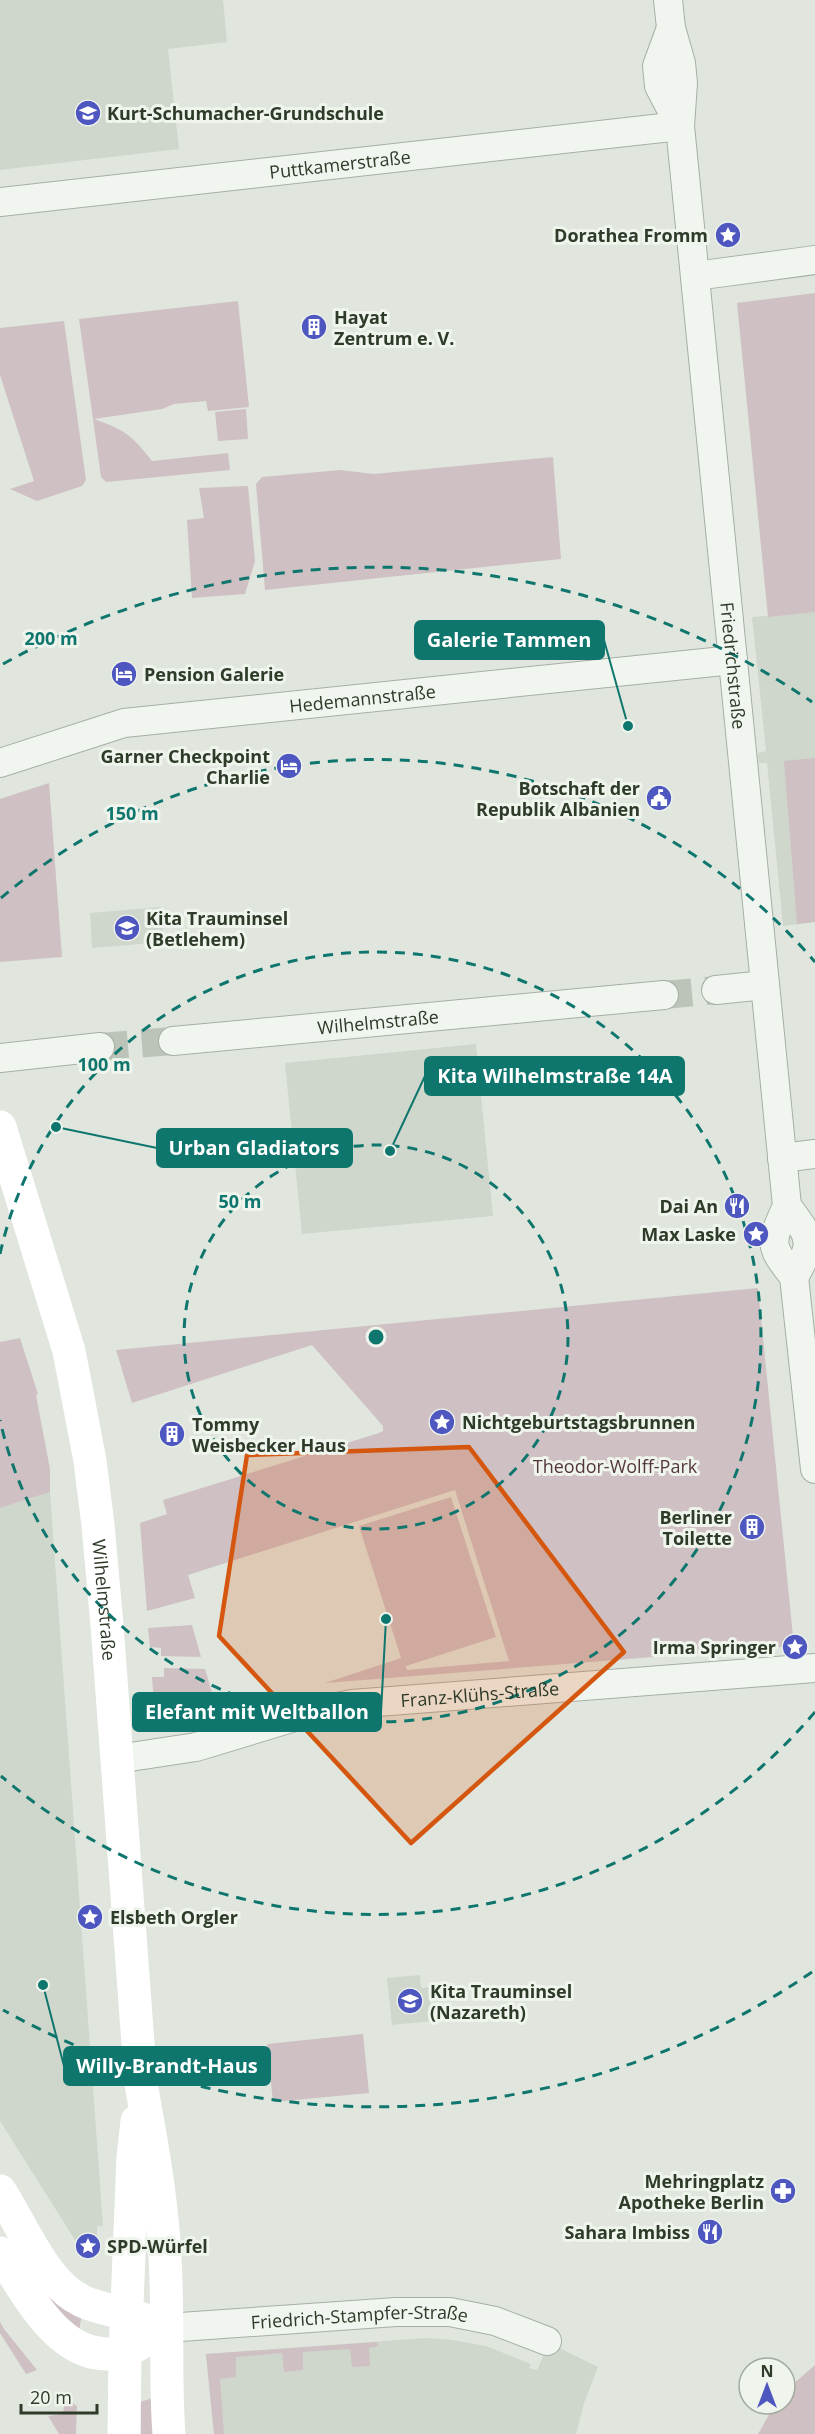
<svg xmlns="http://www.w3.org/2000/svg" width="815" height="2434" font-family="'Open Sans',sans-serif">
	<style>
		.built { fill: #cfd7cc }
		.green { fill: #cfc0c3 }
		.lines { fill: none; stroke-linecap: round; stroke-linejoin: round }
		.minor-tunnel { stroke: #bcc4ba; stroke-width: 28; stroke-dasharray: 28 14; stroke-linecap: butt }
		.minor-casing { stroke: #a7afa4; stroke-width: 30 }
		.minor { stroke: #f1f5f0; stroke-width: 28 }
		.secondary { stroke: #fff; stroke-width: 33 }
		.marked { fill: #d5560f; fill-opacity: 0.2; stroke: #d5560f; stroke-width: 4.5; stroke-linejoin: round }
		.ring { fill: none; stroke: #0f766e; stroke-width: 3; stroke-dasharray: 10 8 }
		.labels { text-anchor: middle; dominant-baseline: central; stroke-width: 6; stroke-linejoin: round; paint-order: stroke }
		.poi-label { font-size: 18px; font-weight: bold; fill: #2e3b29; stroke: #eff4ed; text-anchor: start }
		.street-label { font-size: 18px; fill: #2e3b29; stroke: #eff4ed }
		.park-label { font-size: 18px; fill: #55373b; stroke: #eff4ed }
		.centre { fill: #0f766e; stroke: #eff4ed; stroke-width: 3 }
		.ring-label { font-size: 18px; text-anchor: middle; font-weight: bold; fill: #0f766e; stroke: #eff4ed; stroke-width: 6; stroke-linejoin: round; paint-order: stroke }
		.leader { fill: none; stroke: #0f766e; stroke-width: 2 }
		.callout-dot { fill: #0f766e; stroke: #eff4ed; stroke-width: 2 }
		.callout { fill: #0f766e; stroke: #0f766e; stroke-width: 2 }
		.callout-label { font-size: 20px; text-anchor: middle; font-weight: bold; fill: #fff }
	</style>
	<rect width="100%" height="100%" fill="#e0e6de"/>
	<!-- built -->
	<path class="built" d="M0,0H223L227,42L168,49L179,149L0,170Z
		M815,612V922L783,926L767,763H759L758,758V753L766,751L752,617Z
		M161,907L164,942L92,948L90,913Z
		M476,1044L493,1216L302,1234L285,1063Z
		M50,1492L103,2226H97V2236L75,2240L0,2121V1508Z
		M420,1975L421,1988L429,1987L432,2021L392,2025L387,1978Z
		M426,2338L453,2340L486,2346L531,2364L529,2368L537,2370L549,2343L598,2367L584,2403L576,2434H214L206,2354Z"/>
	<!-- green -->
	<path class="green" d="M815,293V612L768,617L737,303Z
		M238,301L249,407L208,411L206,401L174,404L162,409L94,419C125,430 132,435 152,461L228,453L230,470L106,482L101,477L79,319Z
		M64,321L86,480L82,486L37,501L10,489L34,481L0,375V328Z
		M246,409L248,439L218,441L215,412Z
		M553,457L561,559L265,590L256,484L262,477L340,470L374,474Z
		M248,486L255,561L245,594L192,598L187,520L204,518L199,488Z
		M815,758V922L797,924L784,761Z
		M49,783L62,957L0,962V799Z
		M758,1288L794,1646L325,1683L401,1658L359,1526L451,1497L496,1637L406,1666L407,1670L509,1661L455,1490L188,1575L195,1598L147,1611L140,1523L167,1514L163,1500L379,1433L383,1431V1426L312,1345L132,1403L116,1350Z
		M20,1338L38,1394L36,1395L50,1469V1492L0,1508V1342Z
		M192,1625L201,1657L161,1656V1648L150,1647L148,1628Z
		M164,1668L205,1669L216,1706L213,1714L161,1724L155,1718L152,1677H164Z
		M363,2034L369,2093L273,2102L267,2044Z
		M23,2262L82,2314L79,2331L61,2318Z
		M0,2322L4,2329L37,2370L26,2374L0,2333Z
		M377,2342L378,2346L369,2348L370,2366L352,2367L350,2349L303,2352V2370L284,2372L282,2353L236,2357V2377L220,2379L224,2434H214L206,2354Z
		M815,2365V2434H758L775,2404H785V2391Z
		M153,2398L156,2434H141L140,2402Z
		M65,2399L77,2406L76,2434H59L48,2416L63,2414Z"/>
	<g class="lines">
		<!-- minor-tunnel -->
		<path class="minor-tunnel" d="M664,995L716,990
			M100,1047L173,1041"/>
		<!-- minor casing -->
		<g class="minor-casing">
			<g id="minor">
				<path id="s1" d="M668,0L671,28L681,63L683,83L680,126L787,1206C770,1244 768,1244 794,1277L815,1469"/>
				<path d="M671,28L657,66L659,86L680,126"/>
				<path id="s2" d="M0,202L680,126"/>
				<path d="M695,276L815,260"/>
				<path id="s3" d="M0,763L124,723L733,660"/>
				<path d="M716,990L765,985"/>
				<path id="s4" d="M173,1041L664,995"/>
				<path d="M0,1058L100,1047"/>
				<path d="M782,1158L815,1154"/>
				<path d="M787,1206C811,1238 815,1241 794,1277"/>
				<path id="s5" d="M117,1759L196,1747L308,1713L352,1704L815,1668"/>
				<path id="s6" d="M166,2328L396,2312H450L495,2321L547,2341"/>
			</g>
		</g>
		<!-- minor -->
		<use href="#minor" class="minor"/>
		<!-- secondary -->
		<g class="secondary">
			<path id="s7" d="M0,1127L69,1351L90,1461L98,1525L107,1625L141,2084C153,2149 165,2216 166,2283C168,2333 165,2384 169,2434"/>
			<path d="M0,2191C23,2226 43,2282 82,2301C101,2310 127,2312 148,2321"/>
			<path d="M0,2253C28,2293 61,2367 123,2352C130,2350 137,2345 144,2341"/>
			<path d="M124,2434L125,2352L133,2158L137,2121"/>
		</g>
	</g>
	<!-- marked area -->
	<path class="marked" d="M469,1447L624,1652L411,1843L219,1636L247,1455Z"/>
	<!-- distance rings -->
	<g class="ring">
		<circle cx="376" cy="1337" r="192"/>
		<path d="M0 1254A385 385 0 1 1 0 1420"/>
		<path d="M815 1712A577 577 0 0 1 1 1776M1 898A577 577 0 0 1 815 962"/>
		<path d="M812 1972A770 770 0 0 1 3 2010M3 664A770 770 0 0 1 812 702"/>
	</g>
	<!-- icons -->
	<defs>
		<g id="school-disc" transform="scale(1.35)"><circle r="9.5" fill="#4e57c0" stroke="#eff4ed"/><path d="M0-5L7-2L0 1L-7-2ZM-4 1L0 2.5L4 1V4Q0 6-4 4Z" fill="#fff"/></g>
		<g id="sight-disc" transform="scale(1.35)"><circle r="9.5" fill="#4e57c0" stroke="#eff4ed"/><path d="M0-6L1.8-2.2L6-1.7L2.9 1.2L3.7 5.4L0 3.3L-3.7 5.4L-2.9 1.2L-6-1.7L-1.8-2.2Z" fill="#fff"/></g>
		<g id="building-disc" transform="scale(1.35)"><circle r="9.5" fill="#4e57c0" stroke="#eff4ed"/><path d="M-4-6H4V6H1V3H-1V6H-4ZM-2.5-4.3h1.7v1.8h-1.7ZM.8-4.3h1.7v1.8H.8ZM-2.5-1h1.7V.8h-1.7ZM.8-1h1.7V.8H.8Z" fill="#fff"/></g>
		<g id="hotel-disc" transform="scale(1.35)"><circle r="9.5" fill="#4e57c0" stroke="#eff4ed"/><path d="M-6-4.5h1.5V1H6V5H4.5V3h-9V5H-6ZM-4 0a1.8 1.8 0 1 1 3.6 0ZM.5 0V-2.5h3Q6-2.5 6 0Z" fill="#fff"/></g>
		<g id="civic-disc" transform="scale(1.35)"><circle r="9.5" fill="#4e57c0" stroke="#eff4ed"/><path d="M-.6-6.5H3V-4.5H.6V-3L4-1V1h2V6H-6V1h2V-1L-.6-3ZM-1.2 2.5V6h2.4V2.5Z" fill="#fff"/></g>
		<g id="restaurant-disc" transform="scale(1.35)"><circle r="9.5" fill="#4e57c0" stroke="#eff4ed"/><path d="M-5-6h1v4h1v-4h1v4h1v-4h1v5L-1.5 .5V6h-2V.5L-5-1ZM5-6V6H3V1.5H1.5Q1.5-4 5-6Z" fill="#fff"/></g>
		<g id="pharmacy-disc" transform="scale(1.35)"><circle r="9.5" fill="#4e57c0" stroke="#eff4ed"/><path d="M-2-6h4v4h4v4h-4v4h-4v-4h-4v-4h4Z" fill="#fff"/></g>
	</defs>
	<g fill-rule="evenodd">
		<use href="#school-disc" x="88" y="113"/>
		<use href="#sight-disc" x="728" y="235"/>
		<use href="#building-disc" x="314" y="327"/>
		<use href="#hotel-disc" x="124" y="674"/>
		<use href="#hotel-disc" x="289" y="766"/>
		<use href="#civic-disc" x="659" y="798"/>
		<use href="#school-disc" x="127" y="928"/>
		<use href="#restaurant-disc" x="737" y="1206"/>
		<use href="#sight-disc" x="756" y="1234"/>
		<use href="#sight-disc" x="442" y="1422"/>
		<use href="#building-disc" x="172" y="1434"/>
		<use href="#building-disc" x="752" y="1527"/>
		<use href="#sight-disc" x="795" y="1647"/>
		<use href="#sight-disc" x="90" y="1917"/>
		<use href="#school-disc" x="410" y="2001"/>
		<use href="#pharmacy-disc" x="783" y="2191"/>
		<use href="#restaurant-disc" x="710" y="2232"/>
		<use href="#sight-disc" x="88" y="2246"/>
	</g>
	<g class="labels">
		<!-- poi labels -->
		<g class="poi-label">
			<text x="107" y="113">Kurt-Schumacher-Grundschule</text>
			<text x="708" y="235" text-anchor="end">Dorathea Fromm</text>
			<text x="334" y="317">Hayat<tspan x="334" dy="21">Zentrum e. V.</tspan></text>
			<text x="144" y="674">Pension Galerie</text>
			<text x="270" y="756" text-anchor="end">Garner Checkpoint<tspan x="270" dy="21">Charlie</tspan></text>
			<text x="640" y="788" text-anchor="end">Botschaft der<tspan x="640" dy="21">Republik Albanien</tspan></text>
			<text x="146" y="918">Kita Trauminsel<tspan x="146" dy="21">(Betlehem)</tspan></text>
			<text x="718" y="1206" text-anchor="end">Dai An</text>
			<text x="736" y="1234" text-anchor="end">Max Laske</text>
			<text x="462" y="1422">Nichtgeburtstagsbrunnen</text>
			<text x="192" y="1424">Tommy<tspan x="192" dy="21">Weisbecker Haus</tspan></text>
			<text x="732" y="1517" text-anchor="end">Berliner<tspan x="732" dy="21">Toilette</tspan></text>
			<text x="776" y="1647" text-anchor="end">Irma Springer</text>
			<text x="110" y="1917">Elsbeth Orgler</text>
			<text x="430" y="1991">Kita Trauminsel<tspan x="430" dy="21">(Nazareth)</tspan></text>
			<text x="764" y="2181" text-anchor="end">Mehringplatz<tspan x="764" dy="21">Apotheke Berlin</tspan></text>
			<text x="690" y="2232" text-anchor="end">Sahara Imbiss</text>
			<text x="107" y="2246">SPD-Würfel</text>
		</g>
		<!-- street labels -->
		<g class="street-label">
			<text stroke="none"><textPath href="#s2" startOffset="342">Puttkamerstraße</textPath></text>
			<text stroke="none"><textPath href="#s1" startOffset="670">Friedrichstraße</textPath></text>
			<text stroke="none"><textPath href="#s3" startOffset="370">Hedemannstraße</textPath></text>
			<text stroke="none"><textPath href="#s4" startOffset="206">Wilhelmstraße</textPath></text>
			<text stroke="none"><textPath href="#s7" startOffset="486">Wilhelmstraße</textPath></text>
			<text stroke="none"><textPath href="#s5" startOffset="370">Franz-Klühs-Straße</textPath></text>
			<text stroke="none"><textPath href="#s6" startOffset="194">Friedrich-Stampfer-Straße</textPath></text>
		</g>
		<!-- park labels -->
		<g class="park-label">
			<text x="615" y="1466">Theodor-Wolff-Park</text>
		</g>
	</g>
	<circle cx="376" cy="1337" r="9" class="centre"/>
	<g class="ring-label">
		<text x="51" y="645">200 m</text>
		<text x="132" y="820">150 m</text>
		<text x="104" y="1071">100 m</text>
		<text x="240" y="1208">50 m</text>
	</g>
	<!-- callouts -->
	<path class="leader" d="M628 726L604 640M390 1151L425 1076M56 1127L157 1148M386 1619L381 1712M43 1985L64 2066"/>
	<g class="callout-dot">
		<circle cx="628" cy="726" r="6"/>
		<circle cx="390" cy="1151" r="6"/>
		<circle cx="56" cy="1127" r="6"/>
		<circle cx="386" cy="1619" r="6"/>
		<circle cx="43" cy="1985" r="6"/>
	</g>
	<g class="callout">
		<rect x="415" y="621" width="189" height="38" rx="6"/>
		<rect x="425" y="1057" width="259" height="38" rx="6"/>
		<rect x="157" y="1129" width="195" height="38" rx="6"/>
		<rect x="133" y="1693" width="248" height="38" rx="6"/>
		<rect x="64" y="2047" width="206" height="38" rx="6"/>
	</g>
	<g class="callout-label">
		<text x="509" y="647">Galerie Tammen</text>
		<text x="555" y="1083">Kita Wilhelmstraße 14A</text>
		<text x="254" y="1155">Urban Gladiators</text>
		<text x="257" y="1719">Elefant mit Weltballon</text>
		<text x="167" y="2073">Willy-Brandt-Haus</text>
	</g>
	<!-- north arrow -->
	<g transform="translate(767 2386)"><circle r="28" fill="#eff4ed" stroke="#a2aa9f" stroke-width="1.5"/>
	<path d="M0-4.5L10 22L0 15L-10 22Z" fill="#4e57c0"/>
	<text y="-9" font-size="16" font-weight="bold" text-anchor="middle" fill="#2e3b29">N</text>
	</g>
	<!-- scale -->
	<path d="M21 2404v9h76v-9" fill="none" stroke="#2e3b29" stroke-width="3"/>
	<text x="30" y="2404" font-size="18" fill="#2e3b29" stroke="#eff4ed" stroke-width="4.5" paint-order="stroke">20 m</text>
</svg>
